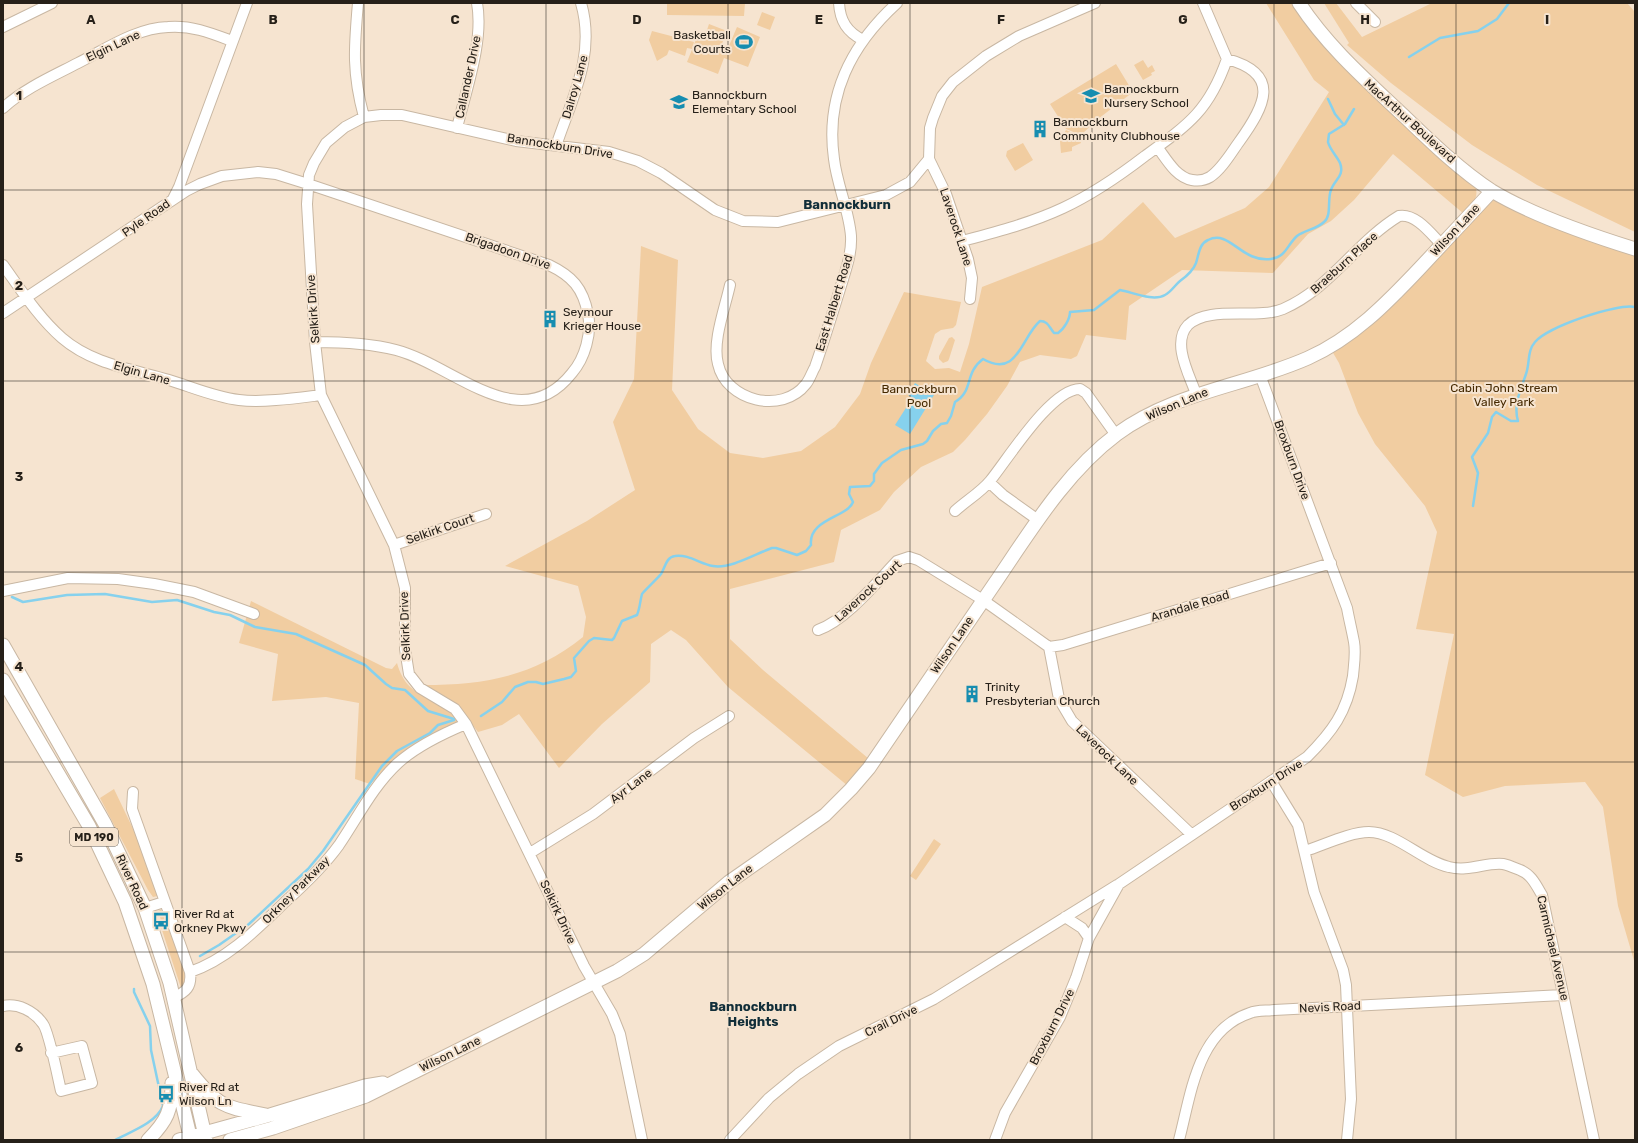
<svg xmlns="http://www.w3.org/2000/svg" width="1638" height="1143" font-family="Rubik,sans-serif">
	<style>
		.green { fill: #f1cda1 }
		.water { fill: #86d1ed }
		.lines { fill: none; stroke-linecap: round; stroke-linejoin: round }
		.stream { stroke: #86d1ed; stroke-width: 2.5 }
		.minor-casing { stroke: #c8b7a3; stroke-width: 12 }
		.major-casing { stroke: #c8b7a3; stroke-width: 15 }
		.minor { stroke: #fff; stroke-width: 10 }
		.major { stroke: #fff; stroke-width: 13 }
		.grid { fill: none; stroke: #262019; stroke-width: 1; stroke-opacity: 0.55 }
		.labels { text-anchor: middle; dominant-baseline: central; stroke-width: 4; stroke-linejoin: round; paint-order: stroke }
		.shield { fill: #f6e4d0; stroke: #645b50; stroke-width: 1 }
		.shield-label { font-size: 11px; font-weight: bold; fill: #262019 }
		.poi-label { font-size: 12px; fill: #262019; stroke: #f6e4d0; text-anchor: start }
		.street-label { font-size: 12px; fill: #262019; stroke: #f6e4d0 }
		.park-label { font-size: 12px; fill: #452900; stroke: #f6e4d0 }
		.neighbourhood-label { font-size: 13px; font-weight: bold; fill: #112e39; stroke: #f6e4d0 }
		.grid-label { font-size: 13px; text-anchor: middle; font-weight: bold; fill: #262019; stroke: #f6e4d0; stroke-width: 4; stroke-linejoin: round; paint-order: stroke }
	</style>
	<rect width="100%" height="100%" fill="#f6e4d0"/>
	<!-- green -->
	<path class="green" d="M667,3H745L744,16L667,15Z
		M1266,3H1294L1475,186C1480,198 1471,205 1464,214L1393,154L1354,200L1331,221L1308,234L1273,273L1182,270L1129,306L1126,340L1086,335L1077,356L1071,359L1040,355L1020,362L1007,386L987,414L965,440L953,452L921,467L894,492L880,510L841,530L834,562L730,589V639L763,670L869,759L848,786L728,687L686,640L671,630L651,644L650,682L602,724L559,768L519,714L502,725L478,732L457,705L424,685C485,685 535,676 583,637L586,617L578,586L505,566L587,521L635,490L613,422L634,379L641,246L678,260L672,390L698,429L730,453L763,458L801,451L835,427L860,394L871,363L904,292L961,302L956,325L953,328L941,330L935,334L926,361L935,369L949,368L960,372L969,344L982,287L1102,240L1143,202L1175,238L1245,208L1269,187L1329,92L1314,80Z
		M1324,3H1336L1362,37L1432,3H1627L1635,12V232L1537,185L1472,145L1391,83L1347,45L1349,43Z
		M762,12L775,17L770,30L757,25Z
		M709,24L727,31L721,46L728,48L737,27L760,37L748,67L724,58L718,74L687,62L697,37L704,39Z
		M652,31L694,42L692,49L687,48L685,56L669,50L667,55L657,61L649,40Z
		M1143,60L1148,68L1152,65L1155,71L1151,73L1152,75L1143,80L1134,65Z
		M1116,64L1133,92L1098,119L1081,135L1066,129L1050,104Z
		M1066,130L1079,136L1081,143L1072,147V151L1061,153L1060,141Z
		M1023,143L1033,160L1015,171L1006,156L1007,151Z
		M1492,191L1635,251V964L1618,906L1603,807L1585,782L1505,786L1463,797L1425,775L1454,634L1416,629L1437,532L1425,506L1375,444L1358,413L1339,363L1329,346L1354,331Z
		M952,337L955,340L949,359L948,361L943,363L939,359V356L949,338Z
		M251,601L386,668L392,669L397,663C408,704 441,693 459,723C422,735 399,759 370,784L355,779L359,703L326,697L272,701L278,654L239,643Z
		M114,789L136,835L158,896L153,897L148,890L100,798Z
		M934,839L941,844L916,880L910,876Z
		M161,910L186,973L185,984L181,988L160,924L162,923L158,911Z"/>
	<!-- water -->
	<path class="water" d="M915,383L934,395L927,406L908,395Z
		M911,400L926,408L910,434L895,425Z"/>
	<g class="lines">
		<!-- stream -->
		<path class="stream" d="M1409,57L1440,38L1478,31L1497,19L1509,3
			M1328,99L1335,114L1344,125
			M1473,506L1478,473L1472,457L1488,433L1492,417L1496,412L1511,421H1518C1513,405 1521,389 1526,374C1530,363 1527,351 1535,342C1547,327 1617,303 1635,307
			M12,597L23,602L67,595L105,594L152,602L177,600L214,612L230,615L255,627L296,634L365,665L386,684L392,688L405,690L428,711L454,719
			M481,716L502,702L515,687L528,682H536L543,684L564,679L571,677L576,671L574,658L589,641L594,638L612,640L614,638L622,621L637,615C640,608 640,601 642,594C643,592 657,579 661,574C665,568 666,557 675,556C689,554 700,564 713,566C731,569 755,554 772,548H776L797,555L806,551L811,545C808,519 848,517 853,502L849,494L850,487L870,486L874,481V474L882,463L901,450L923,444L927,441L933,431L941,424L947,423L951,416L955,402C974,391 964,373 983,359C1018,379 1021,337 1040,321C1048,321 1049,327 1054,333H1058C1064,329 1070,319 1070,312L1094,310L1120,290C1132,292 1153,302 1165,295C1171,292 1175,285 1180,281C1187,276 1193,271 1196,263C1199,254 1199,244 1208,240C1230,229 1241,263 1271,259C1286,257 1287,245 1297,236C1305,230 1317,229 1324,222C1332,216 1327,199 1331,190C1334,180 1345,176 1340,163C1337,156 1330,150 1328,142L1329,134L1345,124L1354,109
			M200,956L219,945L249,924L308,869L323,851L382,766L397,751L430,733L438,725L454,720
			M115,1140C130,1132 156,1123 163,1106L151,1050L150,1026L134,992V989"/>
		<!-- minor casing -->
		<g class="minor-casing">
			<path id="minor" d="M358,3C354,48 352,73 364,117
				M839,3C840,21 847,32 863,40
				M1356,3L1375,22
				M3,27L52,3
				M3,108C25,88 53,76 78,63C106,49 136,28 168,27C191,25 211,33 232,41
				M457,128C466,90 484,41 477,3
				M556,146C572,98 596,55 581,3
				M1158,148C1167,160 1176,177 1192,180C1198,181 1205,180 1210,177C1222,169 1231,153 1239,142C1265,106 1282,74 1227,59
				M929,159L946,194L968,259L972,278L970,299
				M173,199L179,187L247,3
				M962,241C996,232 1031,223 1063,208C1093,194 1119,176 1145,156C1188,125 1209,111 1227,59L1203,3
				M3,265C21,290 39,318 62,338C92,364 132,369 169,380C192,387 214,397 239,400C263,403 297,398 321,395
				M730,285C725,308 712,342 718,364C726,401 782,415 806,384C810,379 812,372 815,367C824,341 832,315 840,289C845,272 852,255 851,236C849,210 837,185 834,159C825,95 851,45 897,3
				M3,313L186,191L200,184L222,176L258,172L276,174L308,184L549,265C572,276 583,288 588,314C592,333 585,358 572,373C520,439 454,365 396,350C369,343 342,342 315,342
				M1196,394C1190,376 1171,343 1188,325C1209,305 1256,320 1283,309C1330,289 1356,242 1399,216C1416,213 1431,234 1442,245
				M989,482L1003,495L1038,520
				M955,511C966,501 981,492 990,481C1008,459 1051,389 1080,389L1086,393L1116,435
				M394,545L486,514
				M3,591L68,578L118,579L154,584L194,592L254,614
				M818,630C846,620 876,583 897,561L909,557L918,560L983,600L1049,647L1059,699L1072,721L1191,834
				M1049,647L1063,645L1331,563
				M1271,781L1298,825L1314,892L1343,970L1346,985L1351,1099L1347,1140
				M133,792L132,809L190,972C192,987 186,992 173,998
				M1305,851C1324,845 1350,832 1369,832C1396,832 1422,861 1449,867C1469,872 1486,862 1503,864C1508,865 1515,868 1520,870C1531,874 1536,885 1542,895L1594,1140
				M530,853L593,814L694,738L729,716
				M145,908L164,902
				M1065,917L1082,928L1089,938
				M190,972C228,959 257,929 285,902C305,884 324,866 339,845C358,817 373,786 398,763C417,746 442,734 466,724
				M3,1006C18,1003 34,1011 43,1024C49,1032 58,1078 61,1091L92,1083L82,1046L51,1053
				M642,1140L620,1034L612,1014L584,966L466,724L455,709L420,688L409,674L405,649V588L394,545L321,395L315,342L307,204L309,175L314,163L326,143L345,127L364,117L381,115H402L516,141L609,152L638,161L661,173L715,210L743,221L778,222L886,195L910,182L929,159L930,128L933,118L942,96L953,82L986,56L1019,36L1095,3
				M730,1140L769,1098L798,1074L839,1046L934,999L1117,885
				M995,1140L1005,1113L1060,1017L1076,978L1089,938L1119,884L1307,757C1332,732 1347,712 1353,676C1354,664 1356,653 1354,642C1352,631 1349,619 1347,608L1260,375
				M1179,1140C1191,1095 1197,1030 1250,1013C1257,1010 1266,1011 1274,1010L1563,995"/>
		</g>
		<!-- major casing -->
		<g class="major-casing">
			<path id="major" d="M1299,3C1328,47 1366,80 1404,116C1431,142 1461,171 1492,191C1532,215 1590,235 1635,249
				M3,645L105,824L145,908L170,983L206,1140
				M3,680L89,826L125,902L153,984L191,1140
				M192,1074C219,1108 226,1107 266,1115
				M148,1140C167,1121 172,1110 172,1083
				M179,1140L270,1115L365,1086L383,1083
				M230,1140L273,1128L366,1096L617,971L644,954L729,882L825,815L851,789L869,768C911,706 953,644 995,583C1031,530 1066,472 1117,434C1174,392 1245,386 1308,358C1353,338 1387,303 1420,268C1444,242 1468,217 1492,191"/>
		</g>
		<!-- minor -->
		<use href="#minor" class="minor"/>
		<!-- major -->
		<use href="#major" class="major"/>
	</g>
	<!-- grid -->
	<path class="grid" d="M182,3V1140M364,3V1140M546,3V1140M728,3V1140M910,3V1140M1092,3V1140M1274,3V1140M1456,3V1140M3,190H1635M3,381H1635M3,572H1635M3,762H1635M3,952H1635"/>
	<!-- icons -->
	<defs>
		<g id="stadium-bare" transform="scale(1.38)"><path d="M0-5a6.5 5 0 1 0 0 10a6.5 5 0 1 0 0-10ZM-3.5-1.8h7v3.6h-7Z" fill="#168db0" stroke="#f6e4d0" stroke-width="2.5" paint-order="stroke"/></g>
		<g id="school-bare" transform="scale(1.38)"><path d="M0-5L7-2L0 1L-7-2ZM-4 1L0 2.5L4 1V4Q0 6-4 4Z" fill="#168db0" stroke="#f6e4d0" stroke-width="2.5" paint-order="stroke"/></g>
		<g id="building-bare" transform="scale(1.38)"><path d="M-4-6H4V6H1V3H-1V6H-4ZM-2.5-4.3h1.7v1.8h-1.7ZM.8-4.3h1.7v1.8H.8ZM-2.5-1h1.7V.8h-1.7ZM.8-1h1.7V.8H.8Z" fill="#168db0" stroke="#f6e4d0" stroke-width="2.5" paint-order="stroke"/></g>
		<g id="bus-bare" transform="scale(1.38)"><path d="M-5-6H5V4H4V6H2V4H-2V6H-4V4H-5ZM-3.5-4V0h7V-4ZM-3.5 1.2v1.5H-2V1.2ZM2 1.2v1.5H3.5V1.2Z" fill="#168db0" stroke="#f6e4d0" stroke-width="2.5" paint-order="stroke"/></g>
	</defs>
	<g fill-rule="evenodd">
		<use href="#stadium-bare" x="744" y="42"/>
		<use href="#school-bare" x="1091" y="96"/>
		<use href="#school-bare" x="679" y="102"/>
		<use href="#building-bare" x="1040" y="129"/>
		<use href="#building-bare" x="550" y="319"/>
		<use href="#building-bare" x="972" y="694"/>
		<use href="#bus-bare" x="161" y="921"/>
		<use href="#bus-bare" x="166" y="1094"/>
	</g>
	<g class="labels">
		<!-- shield labels -->
		<rect class="shield" x="70" y="828" width="48" height="18" rx="3"/>
		<g class="shield-label">
			<text x="94" y="837">MD 190</text>
		</g>
		<!-- poi labels -->
		<g class="poi-label">
			<text x="731" y="35" text-anchor="end">Basketball<tspan x="731" dy="14">Courts</tspan></text>
			<text x="1104" y="89">Bannockburn<tspan x="1104" dy="14">Nursery School</tspan></text>
			<text x="692" y="95">Bannockburn<tspan x="692" dy="14">Elementary School</tspan></text>
			<text x="1053" y="122">Bannockburn<tspan x="1053" dy="14">Community Clubhouse</tspan></text>
			<text x="563" y="312">Seymour<tspan x="563" dy="14">Krieger House</tspan></text>
			<text x="985" y="687">Trinity<tspan x="985" dy="14">Presbyterian Church</tspan></text>
			<text x="174" y="914">River Rd at<tspan x="174" dy="14">Orkney Pkwy</tspan></text>
			<text x="179" y="1087">River Rd at<tspan x="179" dy="14">Wilson Ln</tspan></text>
		</g>
		<!-- street labels -->
		<g class="street-label">
			<text transform="translate(113 46) rotate(-25)">Elgin Lane</text>
			<text transform="translate(468 77) rotate(-78)">Callander Drive</text>
			<text transform="translate(575 87) rotate(-74)">Dalroy Lane</text>
			<text transform="translate(1410 121) rotate(42)">MacArthur Boulevard</text>
			<text transform="translate(560 146) rotate(9)">Bannockburn Drive</text>
			<text transform="translate(146 218) rotate(-35)">Pyle Road</text>
			<text transform="translate(956 227) rotate(72)">Laverock Lane</text>
			<text transform="translate(1455 230) rotate(-47)">Wilson Lane</text>
			<text transform="translate(508 251) rotate(19)">Brigadoon Drive</text>
			<text transform="translate(1344 263) rotate(-42)">Braeburn Place</text>
			<text transform="translate(834 303) rotate(-73)">East Halbert Road</text>
			<text transform="translate(313 309) rotate(-94)">Selkirk Drive</text>
			<text transform="translate(142 373) rotate(16)">Elgin Lane</text>
			<text transform="translate(1177 404) rotate(-23)">Wilson Lane</text>
			<text transform="translate(1292 460) rotate(70)">Broxburn Drive</text>
			<text transform="translate(440 529) rotate(-19)">Selkirk Court</text>
			<text transform="translate(868 591) rotate(-42)">Laverock Court</text>
			<text transform="translate(1190 606) rotate(-17)">Arandale Road</text>
			<text transform="translate(405 626) rotate(-92)">Selkirk Drive</text>
			<text transform="translate(952 645) rotate(-56)">Wilson Lane</text>
			<text transform="translate(1107 755) rotate(44)">Laverock Lane</text>
			<text transform="translate(1266 785) rotate(-33)">Broxburn Drive</text>
			<text transform="translate(631 786) rotate(-37)">Ayr Lane</text>
			<text transform="translate(132 882) rotate(65)">River Road</text>
			<text transform="translate(725 887) rotate(-38)">Wilson Lane</text>
			<text transform="translate(296 890) rotate(-45)">Orkney Parkway</text>
			<text transform="translate(558 912) rotate(65)">Selkirk Drive</text>
			<text transform="translate(1553 948) rotate(77)">Carmichael Avenue</text>
			<text transform="translate(1330 1007) rotate(-3)">Nevis Road</text>
			<text transform="translate(891 1021) rotate(-26)">Crail Drive</text>
			<text transform="translate(1052 1027) rotate(-63)">Broxburn Drive</text>
			<text transform="translate(450 1054) rotate(-26)">Wilson Lane</text>
		</g>
		<!-- park labels -->
		<g class="park-label">
			<text x="1504" y="388">Cabin John Stream<tspan x="1504" dy="14">Valley Park</tspan></text>
			<text x="919" y="389">Bannockburn<tspan x="919" dy="14">Pool</tspan></text>
		</g>
		<!-- neighbourhood labels -->
		<g class="neighbourhood-label">
			<text x="847" y="204">Bannockburn</text>
			<text x="753" y="1006">Bannockburn<tspan x="753" dy="15">Heights</tspan></text>
		</g>
	</g>
	<g class="grid-label">
		<text x="91" y="24">A</text>
		<text x="273" y="24">B</text>
		<text x="455" y="24">C</text>
		<text x="637" y="24">D</text>
		<text x="819" y="24">E</text>
		<text x="1001" y="24">F</text>
		<text x="1183" y="24">G</text>
		<text x="1365" y="24">H</text>
		<text x="1547" y="24">I</text>
		<text x="19" y="100">1</text>
		<text x="19" y="290">2</text>
		<text x="19" y="481">3</text>
		<text x="19" y="671">4</text>
		<text x="19" y="862">5</text>
		<text x="19" y="1052">6</text>
	</g>
	<!-- border -->
	<rect width="1638" height="1143" fill="none" stroke="#262019" stroke-width="8"/>
</svg>
